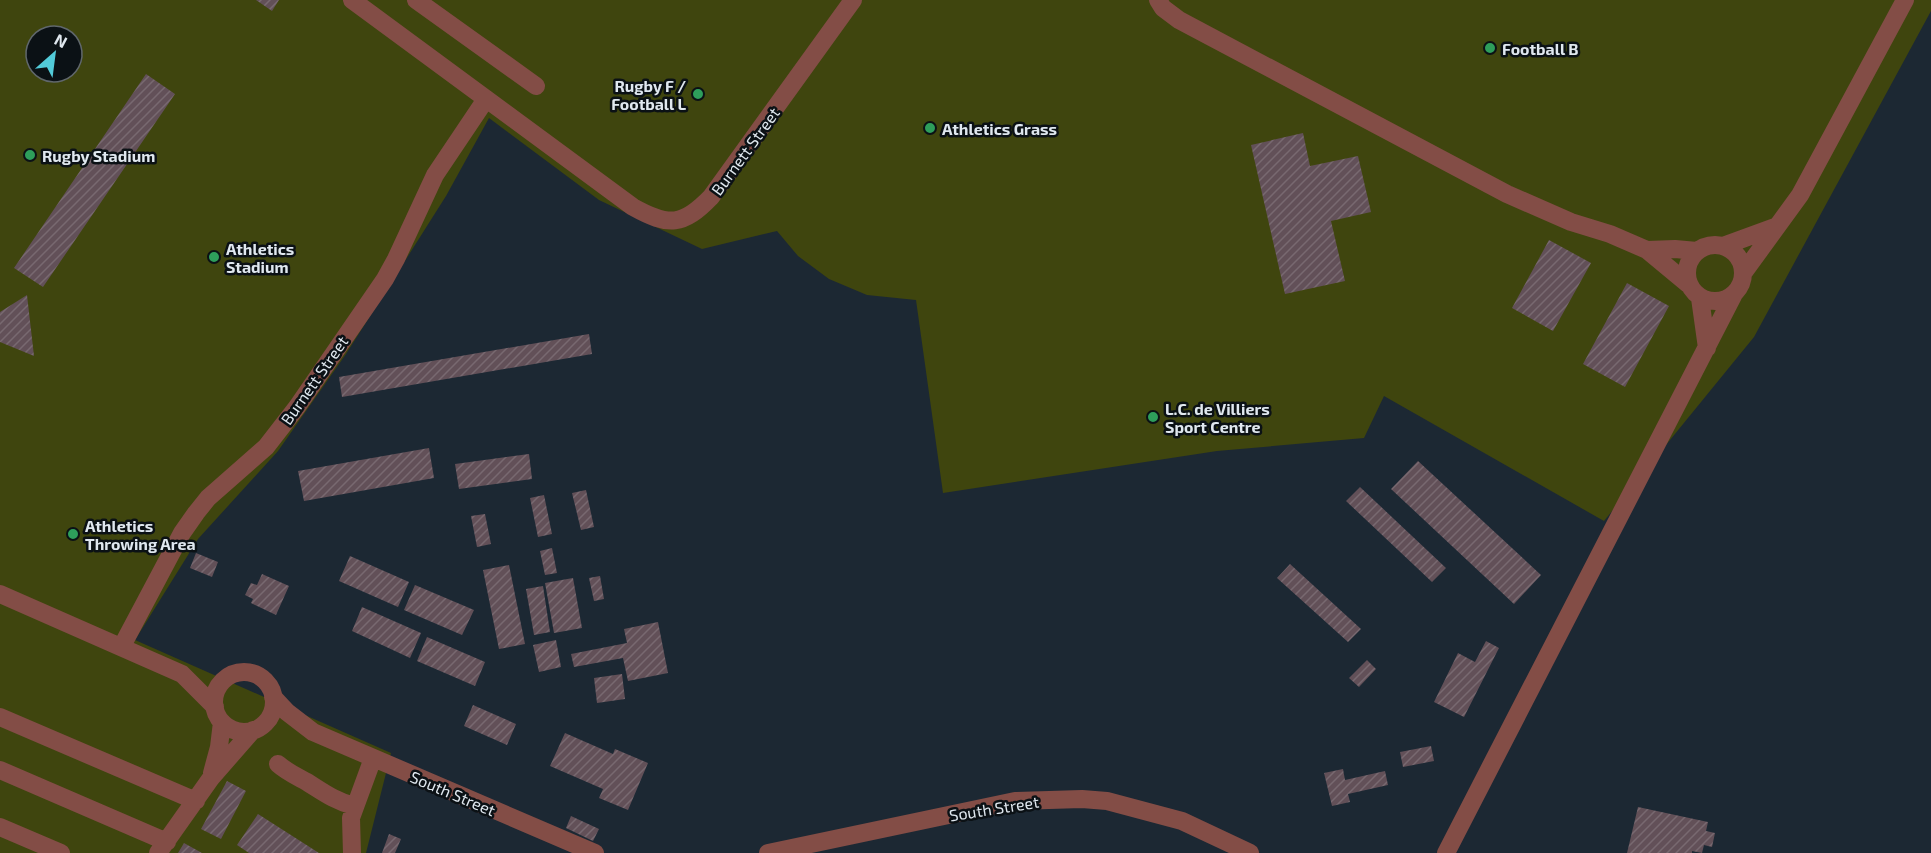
<svg xmlns="http://www.w3.org/2000/svg" width="1931" height="853" font-family="'Exo 2',sans-serif">
	<style>
		.park { fill: #3f450e; fill-rule: evenodd }
		.building { fill: url(#building-hatch) }
		.lines { fill: none; stroke-linecap: round; stroke-linejoin: round }
		.minor { stroke: #834d46; stroke-width: 18 }
		.leisure-dot { fill: #2e9e5b; stroke: #0b1115; stroke-width: 2 }
		.labels { text-anchor: middle; dominant-baseline: central; stroke-width: 5; stroke-linejoin: round; paint-order: stroke }
		.poi-label { font-size: 16px; font-weight: bold; fill: #e0e8ef; stroke: #0b1115; text-anchor: start }
		.street-label { font-size: 16px; fill: #e0e8ef; stroke: #0b1115 }
	</style>
	<defs>
		<pattern id="building-hatch" width="6" height="6" patternUnits="userSpaceOnUse" patternTransform="scale(1.5)"><rect width="6" height="6" fill="#625058"/><path d="M-1 1l2-2M0 6l6-6M5 7l2-2" fill="none" stroke="#786970"/></pattern>
	</defs>
	<rect width="100%" height="100%" fill="#1c2833"/>
	<!-- park -->
	<path class="park" d="M0,0H1931V11L1754,337L1604,521L1384,396L1364,438L1217,451L943,493L916,300L867,295L829,279L798,256L777,231L702,249L599,200L489,118L446,196L346,354L278,451L198,539L135,640L391,753L366,853H0ZM36,36H72V72H36Z"/>
	<!-- building -->
	<path class="building" d="M256,0H279L272,11Z
		M146,74L175,94L43,287L14,268Z
		M1303,133L1310,166L1358,156L1371,212L1331,221L1345,281L1285,294L1251,145Z
		M1549,240L1591,263L1553,331L1512,308Z
		M1627,283L1669,306L1625,387L1583,364Z
		M27,295L34,356L0,342V312Z
		M589,334L592,354L342,397L339,377Z
		M429,448L434,478L304,501L298,471Z
		M529,454L532,479L459,489L455,464Z
		M1418,461L1541,575L1514,604L1391,489Z
		M1360,487L1446,568L1432,582L1346,501Z
		M586,490L594,527L581,530L572,493Z
		M544,495L552,534L538,537L530,498Z
		M485,514L491,544L477,547L471,516Z
		M552,548L557,573L545,575L540,551Z
		M196,553L218,562L212,577L190,568Z
		M350,556L409,582L398,607L339,581Z
		M1290,564L1361,629L1348,642L1277,578Z
		M509,565L525,644L499,649L483,570Z
		M262,574L289,586L276,615L251,603L253,599L245,595L251,583L257,585Z
		M600,576L604,599L594,601L589,578Z
		M573,578L582,628L554,633L545,583Z
		M415,585L474,610L462,635L404,610Z
		M543,586L550,632L534,635L526,589Z
		M362,607L421,633L410,658L352,631Z
		M658,622L668,673L628,681L623,658L574,667L571,654L627,643L624,629Z
		M427,637L485,662L475,686L417,661Z
		M556,640L561,667L539,672L533,645Z
		M1486,641L1499,648L1464,717L1434,702L1458,653L1475,662Z
		M1367,660L1376,669L1359,687L1349,678Z
		M622,674L625,699L597,703L594,678Z
		M473,705L516,724L507,745L464,726Z
		M565,733L613,754L615,749L648,763L628,810L599,798L603,789L550,766Z
		M1431,746L1434,761L1403,767L1400,752Z
		M1343,769L1345,780L1385,771L1388,785L1348,794L1350,802L1332,806L1324,773Z
		M227,781L246,791L221,839L201,829Z
		M1638,807L1708,822L1706,831L1715,833L1712,847L1704,845L1702,853L1692,851V853H1627Z
		M258,814L319,853H249L237,845Z
		M571,816L599,829L593,841L566,828Z
		M389,834L401,839L395,853H382Z
		M184,843L202,853H178Z"/>
	<g class="lines">
		<!-- minor -->
		<path class="minor" d="M352,0L633,207C669,227 683,226 711,197L853,0
			M416,0L536,86
			M1158,0L1163,8L1179,20L1507,194L1571,222L1610,234L1647,250L1688,284
			M1687 273a28 28 0 1 1 56 0a28 28 0 1 1-56 0Z
			M1723,246L1775,227
			M1647,250L1675,249L1697,251
			M1744,272L1800,195L1905,0
			M1700,298L1707,348
			M0,594L182,674L215,707
			M122,646L182,533L196,513L208,498L266,447L297,407L385,279L396,259L435,175L486,99
			M214 702a30 30 0 1 1 60 0a30 30 0 1 1-60 0Z
			M273,697L287,712L313,732L595,853
			M0,717L196,801
			M278,764C287,772 296,776 307,782C323,792 335,801 354,806
			M0,770L167,842
			M212,773L219,747L222,722
			M0,827L61,853
			M158,853L211,778L253,730
			M352,853L351,818L373,758
			M768,853L1015,801L1082,799L1107,801L1182,821L1250,853
			M1446,853L1733,296"/>
	</g>
	<!-- markers -->
	<g class="leisure-dot">
		<circle cx="1490" cy="48" r="6"/>
		<circle cx="698" cy="94" r="6"/>
		<circle cx="930" cy="128" r="6"/>
		<circle cx="30" cy="155" r="6"/>
		<circle cx="214" cy="257" r="6"/>
		<circle cx="1153" cy="417" r="6"/>
		<circle cx="73" cy="534" r="6"/>
	</g>
	<g class="labels">
		<!-- poi labels -->
		<g class="poi-label">
			<text x="1502" y="48">Football B</text>
			<text x="686" y="85" text-anchor="end">Rugby F /<tspan x="686" dy="18">Football L</tspan></text>
			<text x="942" y="128">Athletics Grass</text>
			<text x="42" y="155">Rugby Stadium</text>
			<text x="226" y="248">Athletics<tspan x="226" dy="18">Stadium</tspan></text>
			<text x="1165" y="408">L.C. de Villiers<tspan x="1165" dy="18">Sport Centre</tspan></text>
			<text x="85" y="525">Athletics<tspan x="85" dy="18">Throwing Area</tspan></text>
		</g>
		<!-- street labels -->
		<g class="street-label">
			<text transform="translate(745 151) rotate(-54)">Burnett Street</text>
			<text transform="translate(314 380) rotate(-55)">Burnett Street</text>
			<text transform="translate(453 793) rotate(23)">South Street</text>
			<text transform="translate(994 808) rotate(-9)">South Street</text>
		</g>
	</g>
	<!-- north arrow -->
	<g transform="translate(54 54) rotate(28)"><circle r="28" fill="#0b1115" stroke="#60676c" stroke-width="1.5"/>
	<path d="M0-4.5L10 22L0 15L-10 22Z" fill="#52cbd9"/>
	<text y="-9" font-size="16" font-weight="bold" text-anchor="middle" fill="#e0e8ef">N</text>
	</g>
</svg>
